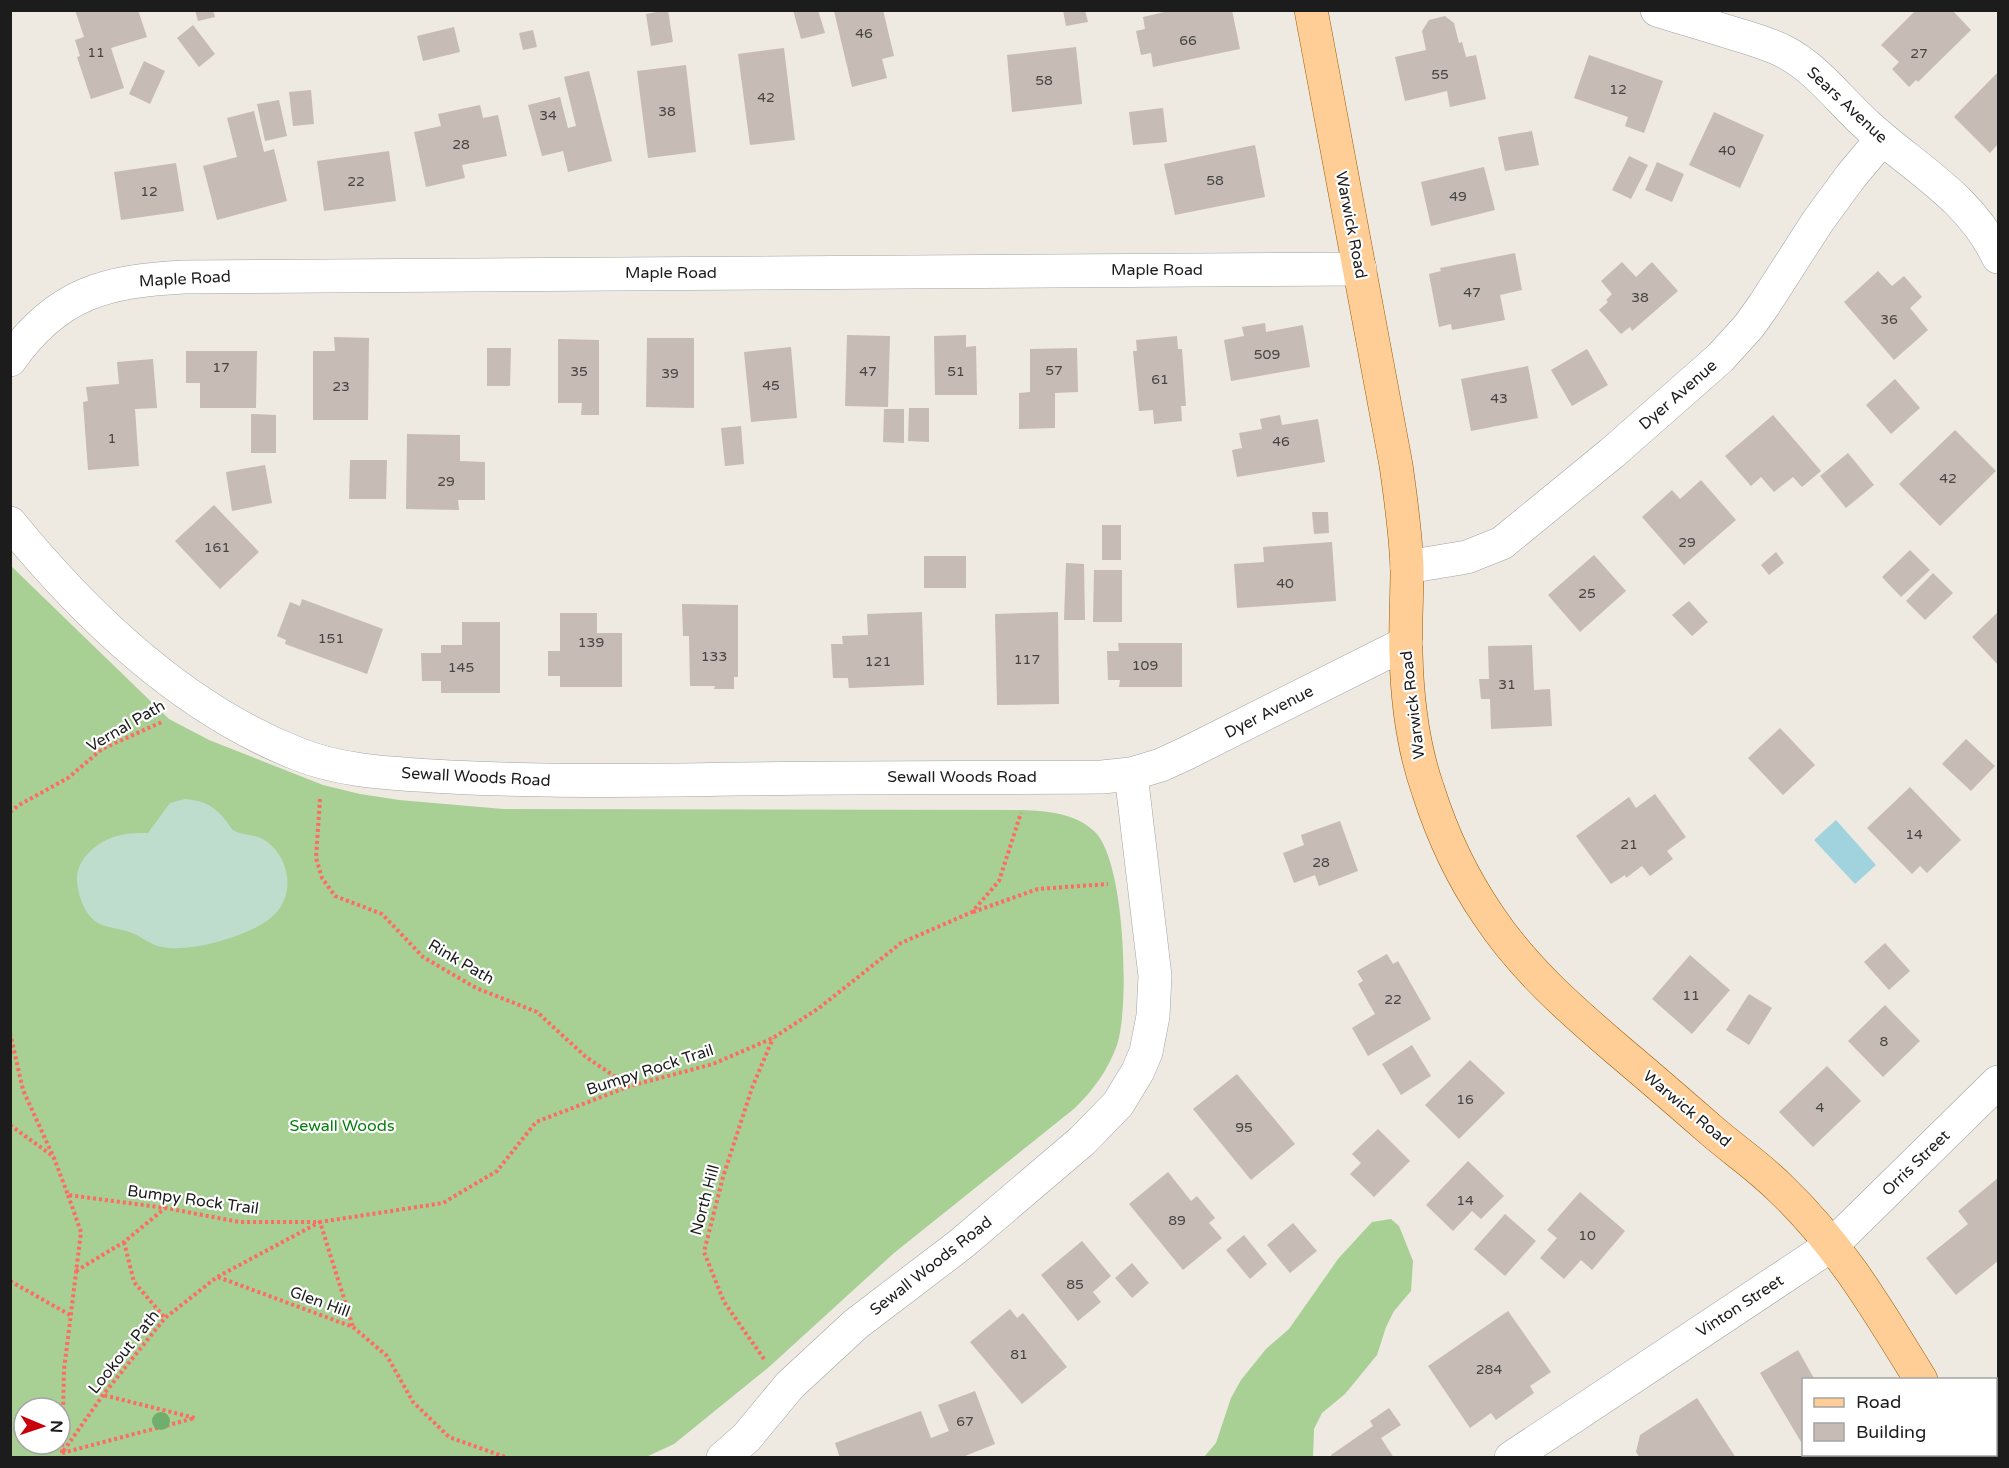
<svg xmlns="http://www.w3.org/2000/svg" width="2009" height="1468" font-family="'Varela Round',sans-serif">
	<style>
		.forest { fill: #a8cf94; fill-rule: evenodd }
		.wetland { fill: #beddcd }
		.water { fill: #a0d3de }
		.building { fill: #c6bbb5 }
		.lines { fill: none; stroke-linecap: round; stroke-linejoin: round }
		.minor-casing { stroke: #a3a3a3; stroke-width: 34 }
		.major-casing { stroke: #955d00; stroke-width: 34 }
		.path { stroke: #ff6b62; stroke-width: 4; stroke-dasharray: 3 3; stroke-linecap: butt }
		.minor { stroke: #fff; stroke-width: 33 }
		.major { stroke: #ffcd96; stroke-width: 33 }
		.tree { fill: #6fae6c }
		.labels { text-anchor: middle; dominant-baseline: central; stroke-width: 4.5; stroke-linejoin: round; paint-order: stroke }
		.number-label { font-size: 14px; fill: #464442 }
		.street-label { font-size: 16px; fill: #1c1c1c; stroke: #fff }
		.park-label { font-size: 16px; fill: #077e0c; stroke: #fff }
	</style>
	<rect width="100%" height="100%" fill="#eee9e1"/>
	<!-- forest -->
	<path class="forest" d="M10,565L169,719L209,740L323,785L360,794L399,800L503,809L1022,810C1047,811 1076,813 1095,832C1125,861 1130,1005 1117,1045C1108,1070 1094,1089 1075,1108L894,1253L769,1367L674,1444L646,1457H11ZM24,1408H60V1444H24Z
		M1391,1219L1399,1226L1413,1261L1411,1291L1394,1311L1386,1327L1377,1355L1345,1394L1322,1413L1314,1429L1313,1457H1204L1216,1443L1231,1398L1241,1380L1266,1349L1289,1329L1338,1259L1372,1222Z"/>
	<!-- wetland -->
	<path class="wetland" d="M185,799C204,800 216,807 227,822C231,828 232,831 240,833C249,836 258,835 266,841C290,858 296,895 273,916C251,936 191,953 162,947C150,945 140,935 129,932C120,929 111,928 102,925C86,919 78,897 77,880C76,857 101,839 121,835C130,833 139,833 148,833L170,803Z"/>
	<!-- water -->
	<path class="water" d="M1836,820L1876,865L1855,884L1814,840Z"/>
	<!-- building -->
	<path class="building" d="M75,10H138L147,37L111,48L124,88L91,99L77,57L80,56L75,40L84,37Z
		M195,10H213L215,17L198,21Z
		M668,10L673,42L651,46L646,14Z
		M793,10H818L825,33L801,39Z
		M883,10L894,56L882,59L887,78L852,87L834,11Z
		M1063,10H1085L1088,22L1066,26Z
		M1173,10H1232L1240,49L1153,67L1151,53L1141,55L1136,31L1145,29L1143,17Z
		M1916,10H1952L1971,30L1918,82L1916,80L1909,87L1892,69L1899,62L1881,45Z
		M1445,16L1454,23L1459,43L1462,42L1466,57L1476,55L1486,99L1450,107L1447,91L1405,101L1395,57L1426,50L1422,31L1429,20Z
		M193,25L215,54L199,67L177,38Z
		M454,27L460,52L423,61L417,36Z
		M533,30L537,47L523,50L519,33Z
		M1076,47L1082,104L1012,112L1007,55Z
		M784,48L795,140L750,145L738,54Z
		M1589,55L1663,81L1644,133L1625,126L1628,117L1574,98Z
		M144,61L165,71L150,104L129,94Z
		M686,65L696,152L648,158L637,71Z
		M589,71L612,161L568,172L563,151L542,156L528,105L560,97L568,128L576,126L564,77Z
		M1998,72V144L1990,153L1954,117Z
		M311,90L314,124L293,126L289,92Z
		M279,100L287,136L265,141L257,104Z
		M480,105L483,118L498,115L507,156L462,165L465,178L426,187L414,132L441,126L438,114Z
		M1163,108L1167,142L1133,145L1129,112Z
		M254,111L264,152L274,149L287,201L217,220L203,166L237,157L227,118Z
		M1714,112L1764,135L1740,188L1689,165Z
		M1532,131L1539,165L1505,171L1498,137Z
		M1255,145L1265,197L1175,215L1164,164Z
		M389,151L396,201L324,211L317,161Z
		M1629,156L1648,165L1631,199L1612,190Z
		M1657,162L1684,174L1672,202L1645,190Z
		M176,163L184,211L121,220L114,172Z
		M1484,167L1495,210L1431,226L1421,182Z
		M1515,253L1522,290L1500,295L1505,320L1452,330L1451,324L1439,327L1429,274L1441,271L1440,268Z
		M1622,262L1636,277L1652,262L1678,291L1632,331L1630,327L1621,334L1599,310L1608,302L1606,300L1612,294L1601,281Z
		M1878,271L1892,286L1904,276L1922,297L1910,308L1928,330L1894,360L1844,302Z
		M1265,323L1266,332L1303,325L1310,367L1231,381L1224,340L1244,336L1242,327Z
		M847,335L890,336L888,407L845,406Z
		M966,335V347L976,346L977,395H935L934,336Z
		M1177,336L1178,349H1182L1186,406H1181L1182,421L1154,424L1153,410L1139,411L1133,351H1137L1136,340Z
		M334,337L369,338L368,420H313V351H335Z
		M647,338H694V408L646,407Z
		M558,339L599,340V415H581L582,403H558Z
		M791,347L797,418L751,422L744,352Z
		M487,348H511L510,386H487Z
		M1077,348L1078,392L1055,393V428L1019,429V393L1030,392V349Z
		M1587,349L1608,385L1572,406L1551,370Z
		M186,351H257L256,408H200V383H186Z
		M153,359L157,408L135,409L139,466L88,470L83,402L88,401L86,387L119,384L117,362Z
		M1528,366L1538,418L1471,431L1461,379Z
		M1895,379L1920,408L1891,434L1866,405Z
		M909,408H929V442L908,441Z
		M884,409H904V443L883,442Z
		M251,414L276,415V453H251Z
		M1280,415L1282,425L1318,419L1325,462L1237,477L1232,450L1242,448L1239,433L1262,429L1260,419Z
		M1773,415L1821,471L1802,487L1793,477L1774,492L1761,477L1751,486L1725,456Z
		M741,426L744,464L725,466L721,428Z
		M1955,430L1996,471L1940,526L1899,484Z
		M407,434L460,435V461L485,462V500H458L459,510L406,509Z
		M1848,453L1874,485L1846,508L1820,476Z
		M350,460H387L386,499H349Z
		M265,465L272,503L232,511L226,472Z
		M1701,480L1736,520L1684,565L1642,517L1672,490L1680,499Z
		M214,505L259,552L220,589L175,541Z
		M1312,512H1328L1329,533L1314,534Z
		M1102,525H1121V560H1102Z
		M1332,542L1336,601L1237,608L1234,564L1264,562L1263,547Z
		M1910,550L1930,570L1901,597L1882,577Z
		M1776,552L1784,563L1769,575L1761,565Z
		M1594,555L1626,591L1580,632L1548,595Z
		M924,556H966V588H924Z
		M1066,563L1084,564L1085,620H1064Z
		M1094,570H1122V622H1093Z
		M1933,573L1953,593L1925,620L1906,601Z
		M302,599L383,629L367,674L285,644L286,640L277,636L290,602L300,606Z
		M1689,601L1708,622L1692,636L1672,615Z
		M682,604L738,605V677H734V689H714L715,686H690L689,636H683Z
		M922,612L924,685L849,688L848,678H833L831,644H843L842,636L868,635L867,614Z
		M1058,612L1059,704L997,705L995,614Z
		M1998,612V665L1972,637Z
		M560,613H597V633H622V687H560V676H548V651H560Z
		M462,622H500V693H441V681H422L421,653H441V645H462Z
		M1118,643H1182V687H1119L1120,680H1108L1107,651H1119Z
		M1532,645L1534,690L1550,689L1552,726L1491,729L1490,699H1481L1479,679H1489L1488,646Z
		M1780,728L1815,765L1783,795L1748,758Z
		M1966,739L1995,766L1971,791L1942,764Z
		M1910,787L1961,840L1927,873L1920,866L1912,874L1867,828Z
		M1655,794L1686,837L1667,851L1673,859L1650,876L1642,866L1626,878L1625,875L1611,884L1576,836L1629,797L1636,808Z
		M1340,821L1358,871L1319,886L1315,875L1294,883L1283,853L1304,845L1301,835Z
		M1885,943L1910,971L1889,990L1864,962Z
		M1387,954L1393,964L1398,961L1431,1019L1368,1056L1352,1028L1375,1014L1358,984L1363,981L1357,971Z
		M1690,955L1730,990L1692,1034L1652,999Z
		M1749,994L1772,1008L1749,1045L1726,1030Z
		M1885,1005L1920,1041L1883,1077L1848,1041Z
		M1412,1045L1431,1076L1401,1095L1382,1064Z
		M1470,1060L1505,1093L1459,1139L1425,1105Z
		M1827,1066L1861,1101L1813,1147L1779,1112Z
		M1237,1074L1295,1144L1251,1180L1193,1109Z
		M1378,1129L1410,1161L1374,1197L1350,1174L1361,1163L1352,1154Z
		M1468,1161L1504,1196L1481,1219L1472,1211L1453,1231L1426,1205Z
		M1168,1172L1191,1201L1197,1196L1215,1218L1209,1223L1222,1238L1183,1270L1129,1204Z
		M1998,1178V1261L1956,1295L1926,1258L1968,1224L1958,1211Z
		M1580,1192L1625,1231L1592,1270L1581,1260L1564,1279L1540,1258L1557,1238L1547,1230Z
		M1505,1214L1536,1241L1505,1276L1474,1249Z
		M1293,1223L1317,1251L1290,1273L1267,1245Z
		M1244,1235L1267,1264L1250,1279L1226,1250Z
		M1082,1241L1111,1276L1093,1292L1101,1302L1078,1321L1041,1275Z
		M1132,1263L1149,1283L1132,1298L1115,1278Z
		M1010,1309L1017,1318L1023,1313L1067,1367L1022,1404L970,1342Z
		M1508,1311L1551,1372L1530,1386L1534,1393L1496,1420L1491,1413L1470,1428L1428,1366Z
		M1798,1350L1815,1380H1804V1447L1760,1373Z
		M975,1391L995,1444L960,1458H840L835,1443L921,1411L931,1438L949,1431L938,1405Z
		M1697,1398L1736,1458H1640L1636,1452L1640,1435Z
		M1389,1408L1401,1425L1381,1438L1394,1458H1332L1331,1455L1373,1426L1370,1421Z"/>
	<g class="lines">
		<!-- minor casing -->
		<g class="minor-casing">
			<path id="minor" d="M1657,10C1682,18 1707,25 1732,33C1749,38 1767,43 1783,51C1817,68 1840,101 1868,126C1914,168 1971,198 1998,257
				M10,360C57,293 106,281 184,277L1360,269
				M10,523C86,616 185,710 298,754C340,771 387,773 432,776C515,781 598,781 681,780C821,777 961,778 1102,777L1131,774L1155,976L1153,1016L1146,1052L1138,1071L1118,1104L1082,1141L961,1244L856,1324L790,1385L746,1438L723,1458
				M1407,567L1467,557L1502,543L1612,453L1720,358L1749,326L1764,305L1818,221L1851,176L1882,139
				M1131,774L1161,765L1187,753L1406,643
				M1511,1458L1833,1244L1998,1082"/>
		</g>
		<!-- major casing -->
		<g class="major-casing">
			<path id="major" d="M1311,10L1396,465C1401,500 1406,535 1407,570C1407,598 1405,626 1406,653C1407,699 1413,747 1428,790C1442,834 1462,877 1488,915C1523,968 1571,1010 1619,1051C1650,1077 1681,1104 1712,1131C1734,1150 1759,1167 1780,1188C1840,1245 1878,1310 1921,1380
				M1968,1454L1969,1458"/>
		</g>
		<!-- path -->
		<path class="path" d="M320,799L316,858L322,878L335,896L382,914L423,957L476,988L537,1012L586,1057L629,1086
			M10,812L19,805L68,778L102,749L164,721
			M973,912L1038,889L1108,884
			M10,1033L23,1090L54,1158L68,1195L166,1208L239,1222H320L443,1203L497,1171L536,1122L630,1086L713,1064L773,1038L819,1008L901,943L972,912L999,881L1021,813
			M10,1125L54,1157
			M68,1195L81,1232L64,1370L62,1453L103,1395L165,1318L217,1277L320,1222L353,1327
			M124,1242L134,1282L165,1318
			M76,1271L124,1242L165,1208
			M218,1277L353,1327L387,1356L413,1402L449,1437L508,1458
			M10,1281L70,1315
			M764,1359L724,1302L704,1252L723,1177L752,1088L773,1038
			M62,1453L195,1418L103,1395"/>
		<!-- minor -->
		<use href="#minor" class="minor"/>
		<!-- major -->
		<use href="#major" class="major"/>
	</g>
	<!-- trees -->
	<circle class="tree" cx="161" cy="1421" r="9"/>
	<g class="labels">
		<!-- number labels -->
		<g class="number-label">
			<text x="864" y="33">46</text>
			<text x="1188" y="40">66</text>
			<text x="96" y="52">11</text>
			<text x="1919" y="53">27</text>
			<text x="1440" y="74">55</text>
			<text x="1044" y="80">58</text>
			<text x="1618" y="89">12</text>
			<text x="766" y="97">42</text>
			<text x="667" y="111">38</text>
			<text x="548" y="115">34</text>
			<text x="461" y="144">28</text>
			<text x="1727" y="150">40</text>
			<text x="1215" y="180">58</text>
			<text x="356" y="181">22</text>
			<text x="149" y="191">12</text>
			<text x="1458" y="196">49</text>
			<text x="1472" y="292">47</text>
			<text x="1640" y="297">38</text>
			<text x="1889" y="319">36</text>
			<text x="1267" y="354">509</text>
			<text x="221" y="367">17</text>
			<text x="1054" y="370">57</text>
			<text x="579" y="371">35</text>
			<text x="868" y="371">47</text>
			<text x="956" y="371">51</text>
			<text x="670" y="373">39</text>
			<text x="1160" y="379">61</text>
			<text x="771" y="385">45</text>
			<text x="341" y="386">23</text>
			<text x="1499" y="398">43</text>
			<text x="112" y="438">1</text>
			<text x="1281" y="441">46</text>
			<text x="1948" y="478">42</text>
			<text x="446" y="481">29</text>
			<text x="1687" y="542">29</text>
			<text x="217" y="547">161</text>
			<text x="1285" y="583">40</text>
			<text x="1587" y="593">25</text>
			<text x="331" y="638">151</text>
			<text x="591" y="642">139</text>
			<text x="714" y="656">133</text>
			<text x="1027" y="659">117</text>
			<text x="878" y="661">121</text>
			<text x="1145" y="665">109</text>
			<text x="461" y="667">145</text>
			<text x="1507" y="684">31</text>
			<text x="1914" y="834">14</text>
			<text x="1629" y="844">21</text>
			<text x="1321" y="862">28</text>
			<text x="1691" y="995">11</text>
			<text x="1393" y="999">22</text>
			<text x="1884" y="1041">8</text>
			<text x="1465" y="1099">16</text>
			<text x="1820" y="1107">4</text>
			<text x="1244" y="1127">95</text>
			<text x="1465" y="1200">14</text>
			<text x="1177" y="1220">89</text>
			<text x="1587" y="1235">10</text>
			<text x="1075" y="1284">85</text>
			<text x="1019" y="1354">81</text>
			<text x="1489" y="1369">284</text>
			<text x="965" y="1421">67</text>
		</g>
		<!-- street labels -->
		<g class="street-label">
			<text transform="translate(1847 105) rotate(43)">Sears Avenue</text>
			<text transform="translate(1351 225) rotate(79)">Warwick Road</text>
			<text x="1157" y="270">Maple Road</text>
			<text x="671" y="273">Maple Road</text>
			<text transform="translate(185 279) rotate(-3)">Maple Road</text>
			<text transform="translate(1678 395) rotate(-41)">Dyer Avenue</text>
			<text transform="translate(1413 705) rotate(-97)">Warwick Road</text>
			<text transform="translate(1269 712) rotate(-27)">Dyer Avenue</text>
			<text transform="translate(126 726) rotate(-30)">Vernal Path</text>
			<text transform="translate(476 777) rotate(3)">Sewall Woods Road</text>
			<text x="962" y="777">Sewall Woods Road</text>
			<text transform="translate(461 962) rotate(30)">Rink Path</text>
			<text transform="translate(650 1070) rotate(-18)">Bumpy Rock Trail</text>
			<text transform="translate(1687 1109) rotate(40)">Warwick Road</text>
			<text transform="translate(1916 1163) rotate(-44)">Orris Street</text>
			<text transform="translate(193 1200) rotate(8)">Bumpy Rock Trail</text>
			<text transform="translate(705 1200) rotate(-75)">North Hill</text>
			<text transform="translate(931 1266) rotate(-38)">Sewall Woods Road</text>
			<text transform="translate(320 1302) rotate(20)">Glen Hill</text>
			<text transform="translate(1740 1306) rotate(-33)">Vinton Street</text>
			<text transform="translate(124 1352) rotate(-51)">Lookout Path</text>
		</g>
		<!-- park labels -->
		<g class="park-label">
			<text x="342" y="1126">Sewall Woods</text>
		</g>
	</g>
	<!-- border -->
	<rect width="2009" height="1468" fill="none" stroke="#1c1c1c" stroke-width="24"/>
	<!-- legend -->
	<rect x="1802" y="1378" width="195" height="78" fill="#ffffff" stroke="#a4a4a4" stroke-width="1.5"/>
	<rect x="1814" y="1398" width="30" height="9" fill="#ffcd96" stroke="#a4a4a4" stroke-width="1.5"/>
	<text x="1856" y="1408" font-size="18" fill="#1c1c1c">Road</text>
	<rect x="1814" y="1423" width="30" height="18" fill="#c6bbb5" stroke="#a4a4a4" stroke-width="1.5"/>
	<text x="1856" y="1438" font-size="18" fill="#1c1c1c">Building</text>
	<!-- north arrow -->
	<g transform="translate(42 1426) rotate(92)"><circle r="28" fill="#ffffff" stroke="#a4a4a4" stroke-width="1.5"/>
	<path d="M0-4.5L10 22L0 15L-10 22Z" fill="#c90009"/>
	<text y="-9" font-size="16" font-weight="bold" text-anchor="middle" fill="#1c1c1c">N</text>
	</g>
</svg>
